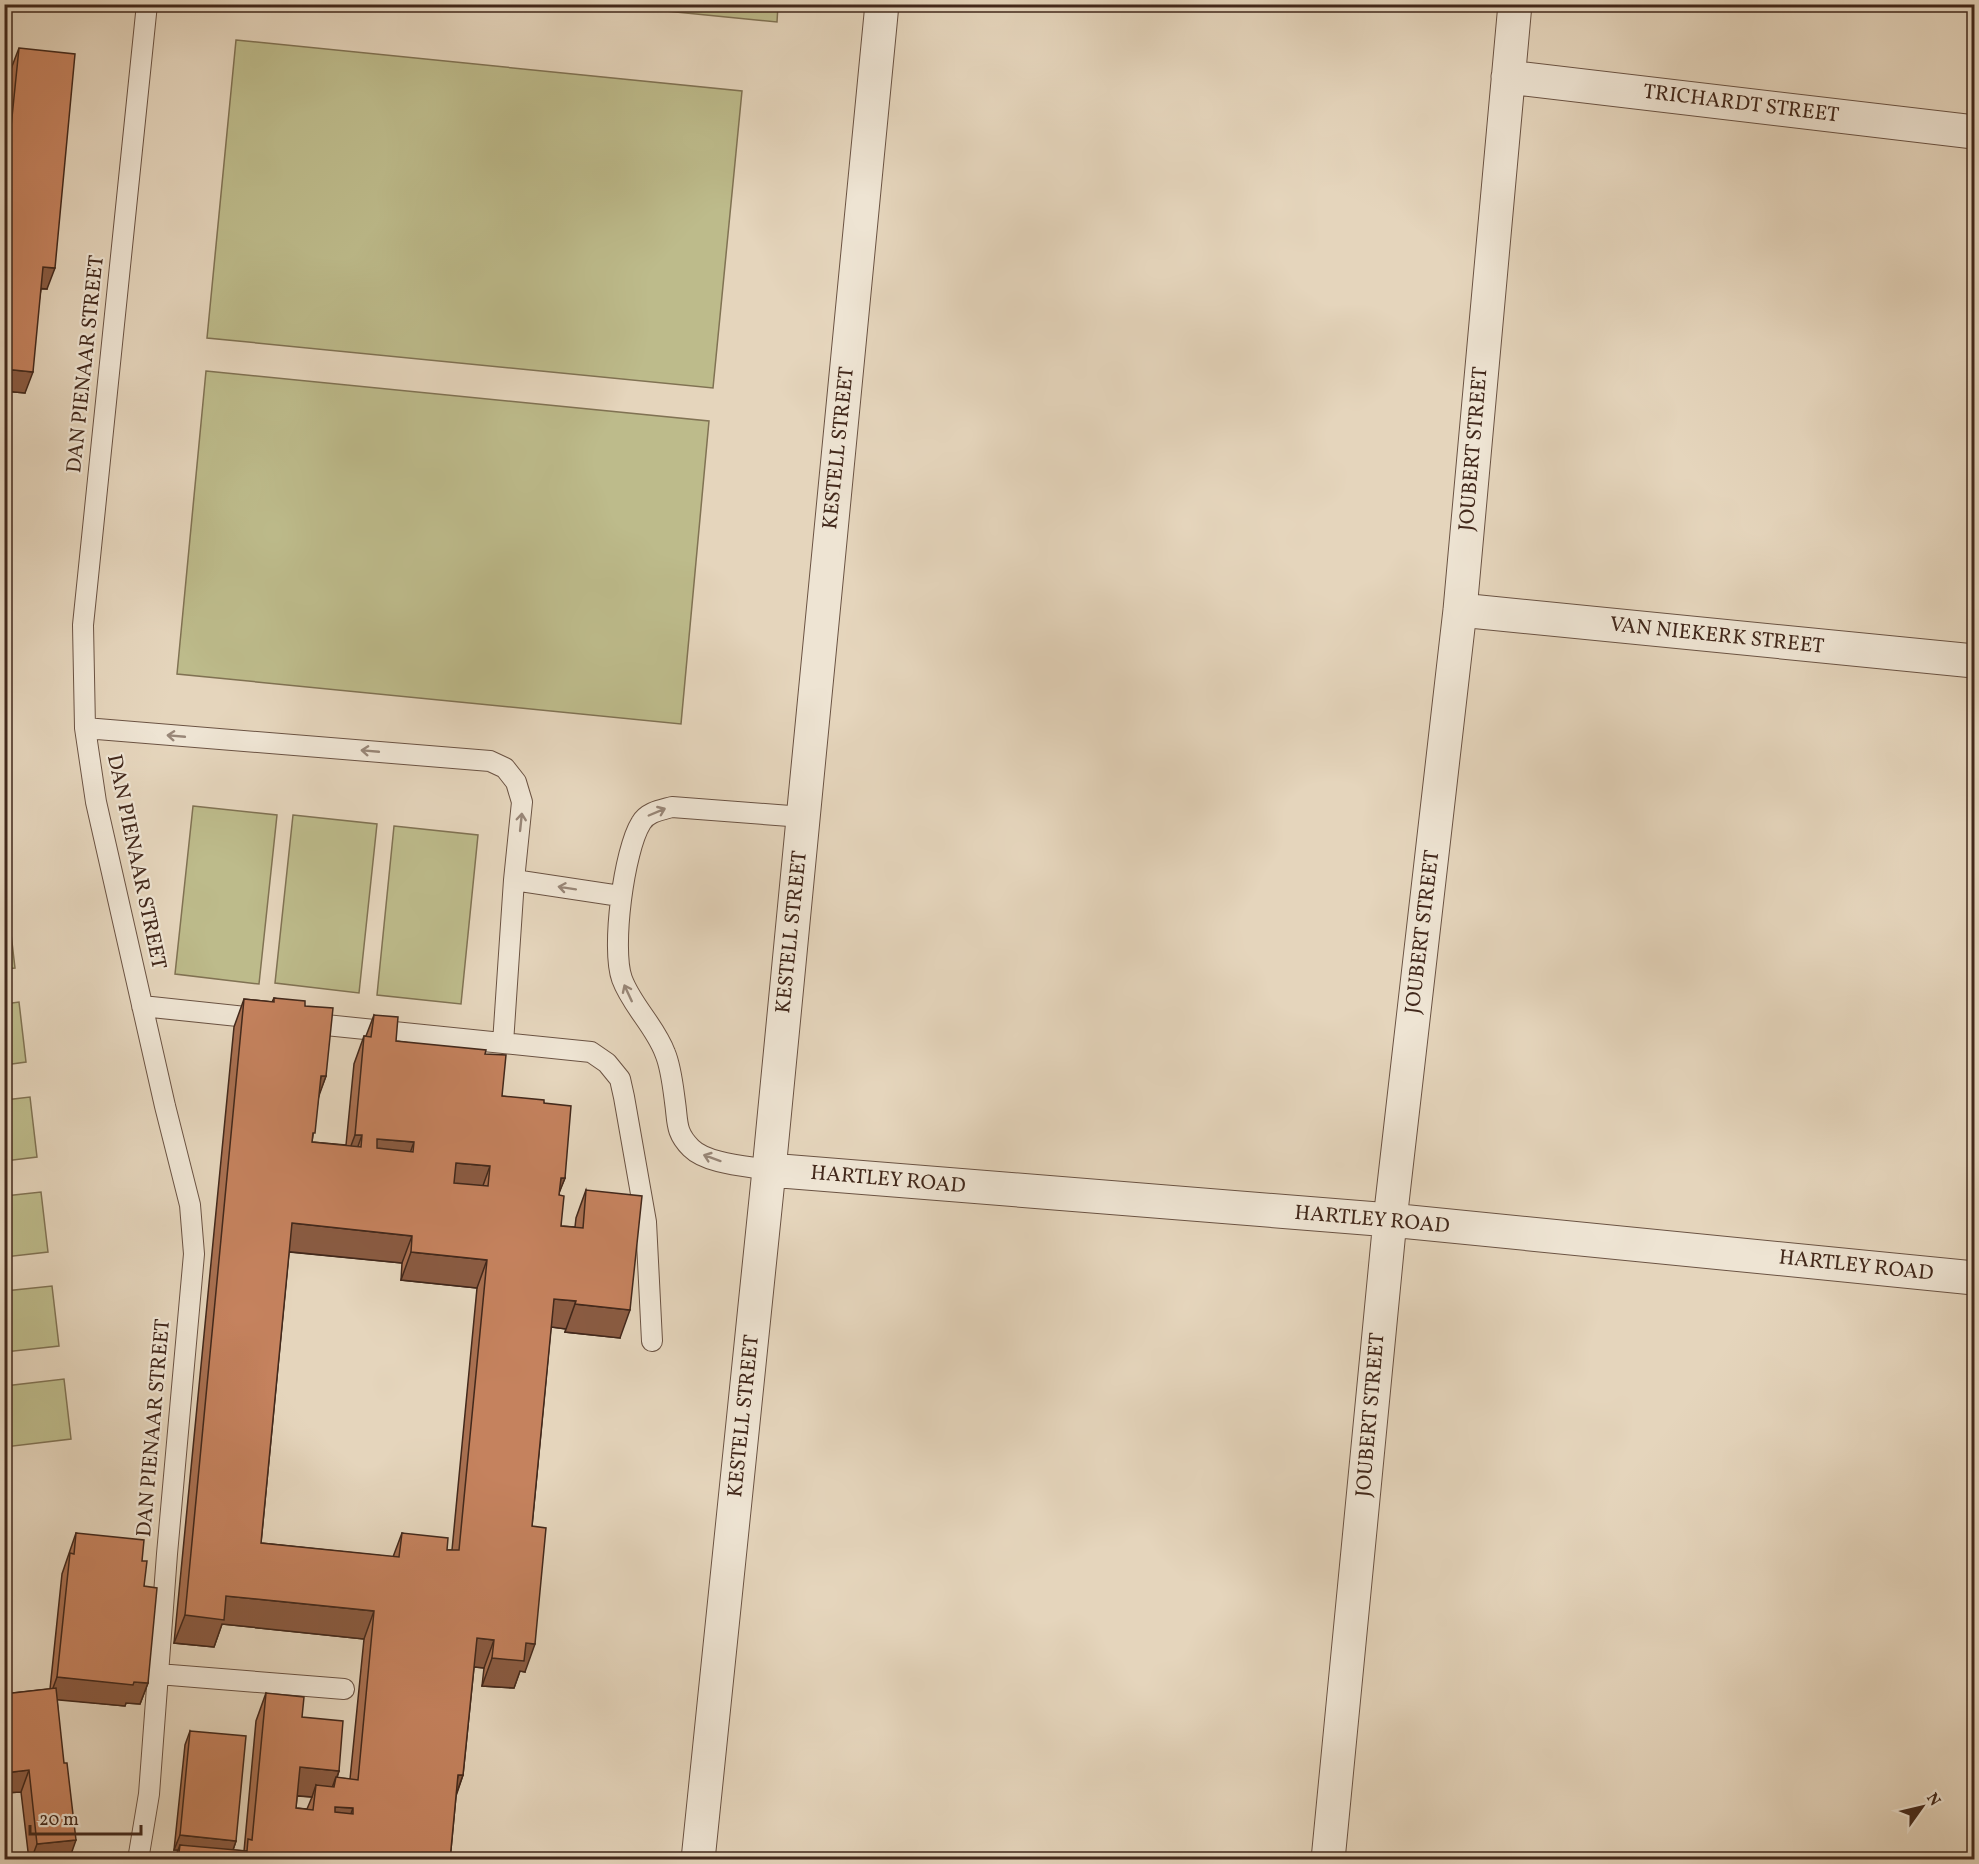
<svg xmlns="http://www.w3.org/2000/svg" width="1979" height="1864" font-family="Vollkorn,serif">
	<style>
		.green { fill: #bdbb8b; stroke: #807253; stroke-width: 1.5 }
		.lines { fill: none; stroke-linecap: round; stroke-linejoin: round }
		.service-casing { stroke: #6b5343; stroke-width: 22 }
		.minor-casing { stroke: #6b5343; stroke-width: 35 }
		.service { stroke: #eee4d3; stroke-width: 20 }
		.minor { stroke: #eee4d3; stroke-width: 33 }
		.wall { fill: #a97051; stroke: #42281b; stroke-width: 1.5; fill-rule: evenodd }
		.shaded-wall { fill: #8a5b42; stroke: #42281b; stroke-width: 1.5 }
		.building { fill: #c5825e; stroke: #42281b; stroke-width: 1.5; fill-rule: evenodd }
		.oneway { stroke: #988677 }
		.labels { text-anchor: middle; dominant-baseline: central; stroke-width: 4.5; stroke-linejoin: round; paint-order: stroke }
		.street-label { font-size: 21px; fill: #42281b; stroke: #eee4d3 }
	</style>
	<rect width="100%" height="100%" fill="#e5d5bc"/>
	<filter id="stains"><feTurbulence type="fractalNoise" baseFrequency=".00333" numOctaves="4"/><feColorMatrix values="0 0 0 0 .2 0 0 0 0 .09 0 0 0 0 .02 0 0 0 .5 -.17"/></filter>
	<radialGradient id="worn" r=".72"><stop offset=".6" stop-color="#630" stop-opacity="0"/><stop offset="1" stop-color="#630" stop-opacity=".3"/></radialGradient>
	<!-- green -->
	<path class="green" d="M605,5L778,4V5L777,22Z
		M236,40L742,91L713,388L207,338Z
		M206,371L709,421L681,724L177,674Z
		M193,806L277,815L259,984L175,974Z
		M293,815L377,824L359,993L275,983Z
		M394,826L478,835L461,1004L377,995Z
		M5,908H8L15,968L5,969Z
		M19,1002L26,1062L5,1065V1004Z
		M30,1097L37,1157L5,1161V1100Z
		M41,1192L48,1252L5,1257V1196Z
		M52,1286L59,1346L5,1352V1291Z
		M64,1379L71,1439L5,1447V1386Z"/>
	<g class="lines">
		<!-- service casing -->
		<g class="service-casing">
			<path id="service" d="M85,728L490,761L505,768L516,782L522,802L514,880L503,1043
				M514,880L620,896
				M142,1006L265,1019
				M306,1023L591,1052L607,1063L620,1079L624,1097L646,1222L652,1341
				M769,1170C747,1166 707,1164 691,1148C675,1132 678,1122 675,1102C673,1087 671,1067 665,1053C655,1026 632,1006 622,979C611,949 624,850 641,823C647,812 661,810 672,807L803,817
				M158,1674L344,1689
				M138,1860L149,1794L167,1554L194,1254L190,1205L165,1106L96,802L85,728L83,625L147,4"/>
		</g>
		<!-- minor casing -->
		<g class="minor-casing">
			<path id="minor" d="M1508,77L1974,132
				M1460,610L1974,661
				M769,1170L1390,1220L1974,1278
				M698,1860L769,1170L882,4
				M1328,1860L1390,1220L1460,610L1515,4"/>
		</g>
		<!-- service -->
		<use href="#service" class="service"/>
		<!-- minor -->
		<use href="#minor" class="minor"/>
	</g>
	<!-- wall -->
	<path class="wall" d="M19,48L47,289H41L25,393L4,391V138L11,69Z
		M274,998L305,1006L326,1076L319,1094L312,1142L346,1145L354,1064L364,1036H366L374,1015L396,1041L485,1054L502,1096L544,1103L565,1178L559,1192L561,1226L575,1227L576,1218L586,1190L620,1338L565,1332L566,1329L551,1327L532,1526L525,1672L520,1671L514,1688L482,1686L484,1668L474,1667L463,1775L456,1796L450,1860H174L178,1850H174L185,1745L190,1731L236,1841L233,1850L244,1851L256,1721L266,1693L302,1717L339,1771L337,1778L350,1779L364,1639L222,1624L214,1647L174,1643L234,1027L244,999L272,1002ZM289,1252L402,1263L401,1280L477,1288L452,1550H447L402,1533L393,1557L261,1543ZM297,1796L312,1797L307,1809L296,1808Z
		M76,1533L142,1561L144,1586L148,1683L140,1704L126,1703L125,1706L57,1699L69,1860H29L21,1792L4,1793V1694L50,1689L62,1574Z"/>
	<!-- shaded-wall -->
	<path class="shaded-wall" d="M43,267L55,268L47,289L36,288Z
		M4,369L33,372L25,393L4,391Z
		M321,1076H326L316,1104Z
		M355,1135H362L352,1163L345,1162Z
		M377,1139L414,1142L404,1170L367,1166Z
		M456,1163L490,1166L480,1194L446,1191Z
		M561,1178H565L554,1206Z
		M292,1223L412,1236L402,1263L282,1251Z
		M411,1252L487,1260L477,1288L401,1280Z
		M554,1299L576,1301L566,1329L544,1326Z
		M575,1304L630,1310L620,1338L565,1332Z
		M226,1596L374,1611L364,1639L222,1624L214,1647L174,1643L185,1615Z
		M477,1638L494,1640L484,1668L467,1666Z
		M526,1643L535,1644L525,1672L520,1671L514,1688L482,1686L492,1658Z
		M57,1677L134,1682L148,1683L140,1704L126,1703L125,1706L49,1699Z
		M300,1767L339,1771L335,1782L336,1777L328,1799L316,1785L312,1797L290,1795Z
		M29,1770L21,1792L4,1793V1773Z
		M458,1775H463L453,1803Z
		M335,1807L353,1808L343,1836L325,1834Z
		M180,1835L236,1841L231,1856L180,1845L178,1850H174Z
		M76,1840L69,1860H31L37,1844Z"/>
	<!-- building -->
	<path class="building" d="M19,48L75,54L55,268L43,267L33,372L4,369V196Z
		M274,998L305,1001V1006L333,1008L326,1076H321L315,1133H313L312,1142L361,1147L362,1135H355L364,1036L371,1037L374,1015L398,1017L396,1041L486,1050L485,1054L506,1055L502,1096L544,1100V1103L571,1106L565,1178H561L559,1195L564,1196L561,1226L583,1228L586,1190L642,1196L630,1310L575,1304L576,1301L554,1299L532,1526L546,1528L535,1644L526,1643L524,1661L492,1658L494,1640L477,1638L463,1775H458L450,1860H362V1857L358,1856V1860H178L180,1845L247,1851L248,1839L252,1840L266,1693L304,1697L302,1717L343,1721L339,1771L300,1767L296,1808L313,1810L316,1785L334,1787L336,1777L358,1780L374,1611L226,1596L224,1620L185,1615L244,999L274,1002ZM377,1139L414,1142L413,1152L377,1148ZM456,1163L490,1166L488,1186L454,1183ZM292,1223L412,1236L411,1252L487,1260L459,1550H447L448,1538L402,1533L399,1557L261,1543ZM335,1807L353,1808V1814L335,1812Z
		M76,1533L144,1540L142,1561H147L144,1586L157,1588L148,1683L134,1682L133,1685L57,1677L70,1553L74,1554Z
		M56,1688L64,1763H67L76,1840L37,1844L29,1770L4,1773V1694Z
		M190,1731L246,1736L236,1841L180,1835Z"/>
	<!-- one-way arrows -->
	<defs><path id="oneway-shaft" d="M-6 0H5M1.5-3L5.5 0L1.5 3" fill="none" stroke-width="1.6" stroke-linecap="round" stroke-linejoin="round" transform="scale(1.5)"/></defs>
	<g class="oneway">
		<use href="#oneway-shaft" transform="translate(176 736) rotate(-175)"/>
		<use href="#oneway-shaft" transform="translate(370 751) rotate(-175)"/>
		<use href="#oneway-shaft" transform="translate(657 812) rotate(-23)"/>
		<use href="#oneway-shaft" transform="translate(521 822) rotate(-84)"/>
		<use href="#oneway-shaft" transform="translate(567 888) rotate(-171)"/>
		<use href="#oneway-shaft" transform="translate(628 993) rotate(-115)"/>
		<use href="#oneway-shaft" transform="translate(712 1158) rotate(-160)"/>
	</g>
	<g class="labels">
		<!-- street labels -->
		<g class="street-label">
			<text transform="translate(1741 104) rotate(7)">TRICHARDT STREET</text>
			<text transform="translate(86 364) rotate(-84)">DAN PIENAAR STREET</text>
			<text transform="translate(839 448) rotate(-84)">KESTELL STREET</text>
			<text transform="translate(1474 449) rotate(-85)">JOUBERT STREET</text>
			<text transform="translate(1717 636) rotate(6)">VAN NIEKERK STREET</text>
			<text transform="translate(136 862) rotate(78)">DAN PIENAAR STREET</text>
			<text transform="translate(792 932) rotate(-84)">KESTELL STREET</text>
			<text transform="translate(1423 932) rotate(-83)">JOUBERT STREET</text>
			<text transform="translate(888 1180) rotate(5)">HARTLEY ROAD</text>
			<text transform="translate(1372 1220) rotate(5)">HARTLEY ROAD</text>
			<text transform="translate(1856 1266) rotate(6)">HARTLEY ROAD</text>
			<text transform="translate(1371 1415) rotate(-85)">JOUBERT STREET</text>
			<text transform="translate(744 1416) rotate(-84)">KESTELL STREET</text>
			<text transform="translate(154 1428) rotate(-85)">DAN PIENAAR STREET</text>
		</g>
	</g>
	<!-- margin -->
	<rect width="1979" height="1864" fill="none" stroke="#e5d5bc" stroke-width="24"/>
	<rect x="6" y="6" width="1967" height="1852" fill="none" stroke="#42281b" stroke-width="3"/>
	<rect x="12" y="12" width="1955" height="1840" fill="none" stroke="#42281b" stroke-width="1.5"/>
	<!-- north arrow -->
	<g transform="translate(1922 1807) rotate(56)" stroke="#eee4d3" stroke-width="4.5" paint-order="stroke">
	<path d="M0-4.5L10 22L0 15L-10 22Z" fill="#42281b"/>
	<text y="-9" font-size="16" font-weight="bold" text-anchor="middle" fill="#42281b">N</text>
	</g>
	<!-- scale -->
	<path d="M30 1825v9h111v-9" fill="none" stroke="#42281b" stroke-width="3"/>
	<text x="39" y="1825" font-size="18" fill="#42281b" stroke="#eee4d3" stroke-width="4.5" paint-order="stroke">20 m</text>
	<rect width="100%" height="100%" filter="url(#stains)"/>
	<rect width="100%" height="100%" fill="url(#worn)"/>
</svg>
